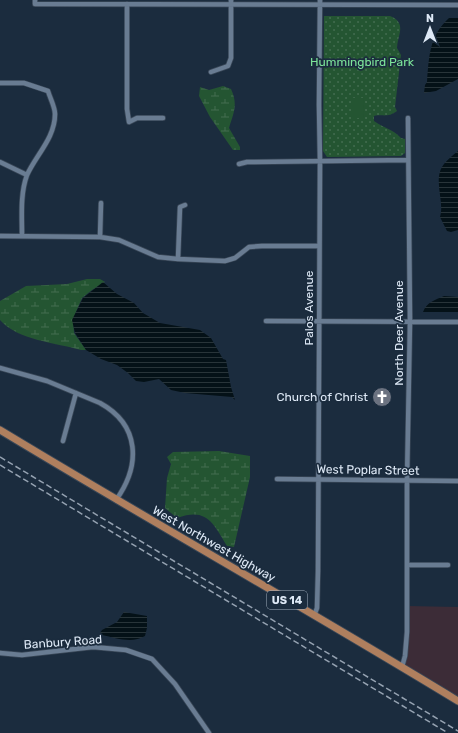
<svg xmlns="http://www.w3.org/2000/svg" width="458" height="733" font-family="Rubik,sans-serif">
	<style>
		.commercial { fill: #3c2c37 }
		.wetland { fill: url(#wetland-marsh) }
		.park { fill: url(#park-dots) }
		.garden { fill: #245532 }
		.water { fill: url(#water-rules) }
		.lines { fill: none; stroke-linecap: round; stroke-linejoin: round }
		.street-casing { stroke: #394757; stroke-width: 6 }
		.primary-casing { stroke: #394757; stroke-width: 9 }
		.street { stroke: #697c92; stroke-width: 4.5 }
		.primary { stroke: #af7f5e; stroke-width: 7 }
		.rail { stroke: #95a2b1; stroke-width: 1.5; stroke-dasharray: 6 3; stroke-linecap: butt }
		.labels { text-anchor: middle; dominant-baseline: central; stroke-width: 3.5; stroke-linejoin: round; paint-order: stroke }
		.shield { fill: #1b2c3e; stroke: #a4b0bf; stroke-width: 1 }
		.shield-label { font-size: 11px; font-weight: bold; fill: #dee9f6 }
		.park-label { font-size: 12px; fill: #7de59a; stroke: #1b2c3e }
		.street-label { font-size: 12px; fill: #dee9f6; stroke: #1b2c3e }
		.poi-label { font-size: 12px; fill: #dee9f6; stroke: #1b2c3e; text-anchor: end }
	</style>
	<defs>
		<pattern id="wetland-marsh" width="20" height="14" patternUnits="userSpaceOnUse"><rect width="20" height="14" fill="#245532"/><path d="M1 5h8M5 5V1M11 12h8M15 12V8" fill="none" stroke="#436d50"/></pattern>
		<pattern id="park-dots" width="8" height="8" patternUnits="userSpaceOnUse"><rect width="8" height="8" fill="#245532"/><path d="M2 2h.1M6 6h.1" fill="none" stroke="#436d50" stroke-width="1.8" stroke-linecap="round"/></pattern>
		<pattern id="water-rules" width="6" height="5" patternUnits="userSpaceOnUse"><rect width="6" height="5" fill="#041117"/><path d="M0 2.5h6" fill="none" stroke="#283439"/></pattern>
	</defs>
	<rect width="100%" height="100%" fill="#1b2c3e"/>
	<!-- commercial -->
	<path class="commercial" d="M407,606L458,607V701L402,667L405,656Z"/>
	<!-- wetland -->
	<path class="wetland" d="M223,86L231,89C238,104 234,112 229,128L240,147V150H233L210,117L199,96L200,87L209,90Z
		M87,279H100L105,282L92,290L82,298L73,319L74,333L86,350H81C57,343 17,340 0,320V301L26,286L67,284Z
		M219,451L250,456V477L234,547L227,546C213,523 207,507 177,518L165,508L167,478L171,464L167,457L173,452Z"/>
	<!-- park -->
	<path class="park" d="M324,16H390C407,23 398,34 397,48L401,55L395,107L397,111C388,118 384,114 374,116V121C383,128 393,129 401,138L405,139V153L401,156L327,157L323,151Z"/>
	<!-- garden -->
	<path class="garden" d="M352,98H364L363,118H352Z"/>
	<!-- water -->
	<path class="water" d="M449,18H458V79L436,91L424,93L425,85L427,82C429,57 429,36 449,18Z
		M458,151V230L451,232L447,231L440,217C445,201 432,179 444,164C448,159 453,155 458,151Z
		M103,282L117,294L134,303L143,313L160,323L200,330L211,338L223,359L226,360L231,387L235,400L232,397L185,393L171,390L159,379L144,382L136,381L128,373L117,365L101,359L86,350L75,333L72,320L83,298Z
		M444,296L458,297V312H423C427,302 435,300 444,296Z
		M124,612L147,616V628L145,636C132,644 116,638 102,635L100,633L102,630L117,622Z"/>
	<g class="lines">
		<!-- street casing -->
		<g class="street-casing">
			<path id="street" d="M35,0V4L458,5
				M127,4V109L129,122L137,118H163
				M211,72L228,66L231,58V0
				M0,83H24L48,91C50,98 55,107 55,114C55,138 36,155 27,175C20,194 22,216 22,236
				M0,162L27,175
				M239,164L247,162L408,160
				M0,236L100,237L119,240L158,257L178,259L225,261L235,258L249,247L262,246H319
				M100,237L101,203
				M178,259L180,207L185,205
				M266,321L458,322
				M0,368L47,381L100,403C140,425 141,465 116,500
				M63,441L76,393
				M277,479L458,481
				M407,565H448
				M314,616L317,608L318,571L320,162L319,105L320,0
				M0,653L22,655L93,647L126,650L152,659L175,684L209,733
				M402,667L405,656L407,632V480L410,321L408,118"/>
		</g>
		<!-- primary casing -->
		<g class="primary-casing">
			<path id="primary" d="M0,430C152,522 307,609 458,701"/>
		</g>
		<!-- street -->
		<use href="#street" class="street"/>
		<!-- primary -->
		<use href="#primary" class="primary"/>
		<!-- rail -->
		<path class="rail" d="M0,457L458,731
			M0,465L448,733"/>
	</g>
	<!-- icons -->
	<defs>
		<g id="church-disc" transform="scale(1)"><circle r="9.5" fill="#6b7280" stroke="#1b2c3e"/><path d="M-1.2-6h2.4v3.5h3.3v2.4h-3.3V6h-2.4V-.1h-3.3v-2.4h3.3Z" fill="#fff"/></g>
	</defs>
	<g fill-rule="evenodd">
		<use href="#church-disc" x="382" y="397"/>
	</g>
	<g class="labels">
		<!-- shield labels -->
		<rect class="shield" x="267" y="591" width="40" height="18" rx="3"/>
		<g class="shield-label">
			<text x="287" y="600">US 14</text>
		</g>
		<!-- park labels -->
		<g class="park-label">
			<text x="362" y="62">Hummingbird Park</text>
		</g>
		<!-- street labels -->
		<g class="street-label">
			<text transform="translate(309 308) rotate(-90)">Palos Avenue</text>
			<text transform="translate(399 333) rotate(-90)">North Deer Avenue</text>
			<text transform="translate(368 470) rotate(1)">West Poplar Street</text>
			<text transform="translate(214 544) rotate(30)">West Northwest Highway</text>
			<text transform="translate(63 642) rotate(-4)">Banbury Road</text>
		</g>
		<!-- poi labels -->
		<g class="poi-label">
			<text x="368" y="397">Church of Christ</text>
		</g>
	</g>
	<!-- north arrow -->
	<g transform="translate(430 28)" stroke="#1b2c3e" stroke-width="3" paint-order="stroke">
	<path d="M0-3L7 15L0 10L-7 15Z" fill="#dee9f6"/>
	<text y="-6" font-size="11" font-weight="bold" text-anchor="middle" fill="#dee9f6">N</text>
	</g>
</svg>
